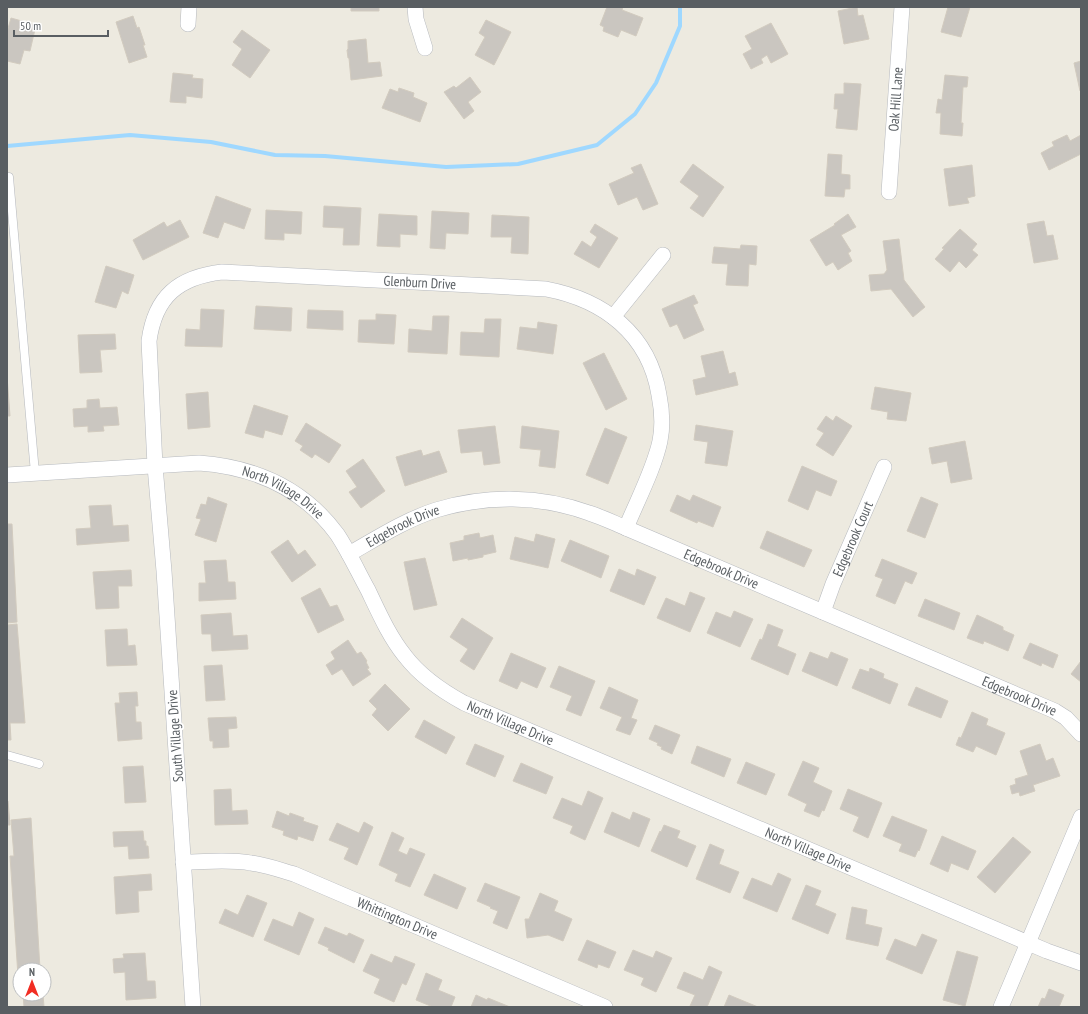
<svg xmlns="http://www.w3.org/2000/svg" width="1088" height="1014" font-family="'PT Sans Narrow',sans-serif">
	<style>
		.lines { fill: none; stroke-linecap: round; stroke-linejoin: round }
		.stream { stroke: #9fd8ff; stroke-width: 4 }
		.building { fill: #cac6c0; stroke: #d2cbbf }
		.lane-casing { stroke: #b6b9be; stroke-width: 9 }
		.street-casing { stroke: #b6b9be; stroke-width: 16 }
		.lane { stroke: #fff; stroke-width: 8 }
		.street { stroke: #fff; stroke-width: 15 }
		.labels { text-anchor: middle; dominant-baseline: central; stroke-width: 3.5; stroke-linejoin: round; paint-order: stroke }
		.street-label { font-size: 14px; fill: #595e62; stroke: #fff }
	</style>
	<rect width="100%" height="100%" fill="#edeae0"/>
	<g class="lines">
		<!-- stream -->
		<path class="stream" d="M7,146L130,135L211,142L275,155L325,156L446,167L518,164L597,145L635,114L656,83L680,26V7"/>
	</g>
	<!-- building -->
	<path class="building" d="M351,7H379V11H351Z
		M607,7H623L622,10L643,18L636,36L621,30L618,37L603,31L604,27L600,25Z
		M857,7L858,16L863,15L869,39L844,44L838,11Z
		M948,7H970L961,37L941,32Z
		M133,16L137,28L139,27L145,45H143L147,57L129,63L116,22Z
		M11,18L36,25L30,51L24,50L20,64L7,61V32Z
		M486,20L511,32L494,65L475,55L485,37L479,33Z
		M771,23L788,54L771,63L767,55L761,59L763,63L751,69L743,54L752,49L745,36Z
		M242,30L270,50L250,78L232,65L242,49L233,42Z
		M366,39L368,63L380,62L382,76L351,80L349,58H348L347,50L348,49V41Z
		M1081,61V91H1080L1074,63Z
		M173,73L193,75L192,78L203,79L202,98L186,96V103L170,102Z
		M945,75L968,77L967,87H963L961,123H963L962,136L940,134L941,113H936L938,99L942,100Z
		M470,77L481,92L468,102L474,111L464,119L444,92L454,86L456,88Z
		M844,83L861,84L857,130L836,128L838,109H834L835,94H844Z
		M399,88L414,93L413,97L427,103L420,122L382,108L390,89L398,92Z
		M1067,135L1070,141L1081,135V154L1049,170L1041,153L1054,146L1052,142Z
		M828,154L842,155L841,174L850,175V189H845L844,197L825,196Z
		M641,164L658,204L643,210L637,197L618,205L609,184L634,173L631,168Z
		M693,164L724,187L703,217L690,208L699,196L680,182Z
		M972,165L975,196L967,198L969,203L949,206L944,169Z
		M216,196L251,209L244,229L224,222L218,238L203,233Z
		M324,206L361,208L359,245H343L344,228L323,227Z
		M266,210L302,212L301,234L284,233V240L265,239Z
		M432,211L469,213L468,234L446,233L445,249L430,248Z
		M379,214L417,216V235L400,234V247L377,246Z
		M848,214L856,227L841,235L851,251L848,253L852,261L838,270L833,262L826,266L810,240L835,225L834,224Z
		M492,215L529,217L528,254L511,253L512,237H491Z
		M180,220L189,237L143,260L133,240L164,222L167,227Z
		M1044,221L1047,236L1053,235L1058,259L1034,263L1027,224Z
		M595,224L618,238L599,268L574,254L582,241L591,247L597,237L590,232Z
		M960,229L977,244L972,250L978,255L966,268L959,261L950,272L935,259L944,249L942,248Z
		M899,239L904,280L925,307L913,317L891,289L871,291L869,275L884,274L887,270L883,241Z
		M741,245L757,246L756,265L749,264L748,286L726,285L728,264L712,263L714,247L740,249Z
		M106,266L134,275L128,294L122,291L116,308L95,302Z
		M694,295L698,303L693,305L704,330L684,339L677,324L670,327L662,309Z
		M256,306L292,308L291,331L254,329Z
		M201,309L224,310L222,347L185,346L186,329L200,330Z
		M308,310L343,311V330L307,328Z
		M376,314L396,315L394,344L358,342L359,320H376Z
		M433,316H449L447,354L408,352L409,329L432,331Z
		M485,319H501L499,357L460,355L461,332L484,333Z
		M538,322L557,325L553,354L517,349L520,327L537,329Z
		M115,334L116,349L100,350L102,372L80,373L78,335Z
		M723,351L729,374L735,372L738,385L696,395L693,380L706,377L701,356Z
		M604,353L627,399L606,410L583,363Z
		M7,376L10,416H7Z
		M875,387L911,393L906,421L887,419L888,412L871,409Z
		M208,392L210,427L188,429L186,394Z
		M99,399L100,408L117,407L119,425L103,426L104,431L88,432V426L74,427L73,409L87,408V400Z
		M254,405L288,416L282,435L265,430L263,438L245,433Z
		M826,416L833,421L836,416L852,426L833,456L816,445L824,433L817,429Z
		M306,423L341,445L329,463L315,454L312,458L300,450L303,446L295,441Z
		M696,425L733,431L727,466L705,463L708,442L694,440Z
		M495,426L500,463L484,465L482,451L461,453L458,430Z
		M522,426L559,431L555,468L539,466L541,450L520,448Z
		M605,428L627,437L608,484L586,475Z
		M965,441L972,479L951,483L947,461L932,464L929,448Z
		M421,450L423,456L439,451L447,472L405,486L396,457Z
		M363,459L385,491L361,508L349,492L357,487L346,471Z
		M802,466L837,481L831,496L816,490L808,510L788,501Z
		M677,495L690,501L693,495L721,507L713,527L698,521L697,523L670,511Z
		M208,497L227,504L216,542L195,535L201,519L196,518L201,504L206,505Z
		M921,497L938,504L925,538L907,531Z
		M111,505L113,526L128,525L129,541L77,545L76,529L91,528L89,506Z
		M7,524H12L17,622L7,623Z
		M767,531L812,550L804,567L760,548Z
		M479,533L480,538L493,535L496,552L483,555V557L468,560V558L453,561L450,543L464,540V536Z
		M536,534L555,539L548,568L510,559L515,537L534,542Z
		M288,540L298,555L305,550L316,565L292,582L271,552Z
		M570,540L609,556L601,578L561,561Z
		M425,558L437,605L414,610L404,562Z
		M882,559L917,573L912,584L905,581L895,604L876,596L883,579L875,576Z
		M226,560L228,582H235L236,599L199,601V583H206L204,561Z
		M619,569L635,576L637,569L656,577L644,605L610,591Z
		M131,570L132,586H118L119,608L96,609L93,572Z
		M320,588L330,607L337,605L344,620L318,633L301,598Z
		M690,592L705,598L690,632L657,618L666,598L685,606Z
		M925,599L960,613L954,630L918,616Z
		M734,611L753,619L740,647L707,633L716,612L731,618Z
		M231,613L233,636L247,635L248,649L212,651L211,634H202L201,615Z
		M977,615L1003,627V630L1014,635L1008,651L984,641L983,644L967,638Z
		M462,618L493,638L474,670L460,661L468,649L450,637Z
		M17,624L25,723H10L11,740H7V625Z
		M768,624L783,630L777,646L796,654L788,675L751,659L760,639L762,640Z
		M127,629L128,646L135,645L137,665L107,666L105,630Z
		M348,640L357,654L361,652L367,661L366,662L369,668L367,669L371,674L353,686L342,669L332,675L326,665L335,659L331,652Z
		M1030,643L1058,655L1053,668L1042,663L1041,666L1023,658Z
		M810,652L828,659L831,652L848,659L837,686L802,671Z
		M511,653L546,668L537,688L521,681L517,689L499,681Z
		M1081,661V682L1071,674Z
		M222,665L225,700L206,701L204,666Z
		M559,666L595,681L581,716L566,710L572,696L550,687Z
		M870,668L884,674L883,678L898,684L890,704L852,688L860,669L869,672Z
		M385,684L410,709L388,731L372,715L377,709L369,701Z
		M609,687L638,700L631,718L637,720L630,735L616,730L622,717L600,708Z
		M916,687L948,701L941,718L908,705Z
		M137,692L138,706H135L136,722H141L142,739L118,741L115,703H120L119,693Z
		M972,712L988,719L986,725L1005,733L996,755L976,746L973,752L956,745L959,737L961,738Z
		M236,717L237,728L228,729L229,747L213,748V741H210L208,718Z
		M424,720L455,737L446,754L415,737Z
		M655,725L680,735L672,754L661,749L662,747L657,745L658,743L649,739Z
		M475,744L504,756L495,777L466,764Z
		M1040,744L1046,761L1053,758L1060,776L1033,785L1035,791L1020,796L1019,792L1012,794L1010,786L1016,784L1015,779L1028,775L1020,751Z
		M697,746L731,759L724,777L691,763Z
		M803,761L819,768L813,782L832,791L824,811L822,810L819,817L804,811L807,804L788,795Z
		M746,762L775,774L766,795L737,783Z
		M521,763L553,777L546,794L513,781Z
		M143,766L146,802L125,803L123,767Z
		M231,789L232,811L247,810L248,824L215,825L214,790Z
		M848,789L882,803L868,838L853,831L859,817L840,809Z
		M588,791L603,798L585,840L570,833L573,826L553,818L562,798L582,806Z
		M7,801H8L10,825H7Z
		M277,811L289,816L290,813L304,818L303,821L318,826L313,841L298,836L297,840L283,835L284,831L272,827Z
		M612,812L630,820L633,812L650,819L639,847L604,832Z
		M892,816L927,830L919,851L918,850L915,857L899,851L902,844L883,836Z
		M31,818L40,969L42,970H20V976H18L10,856H14L11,820Z
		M364,822L373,827L357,865L344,859L349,848L329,840L337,823L359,833Z
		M664,825L680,831L677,838L696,846L687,867L651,851L660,831L661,832Z
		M143,831L144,841H146V846H148L149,858L129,859L128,846L114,847L113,832Z
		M392,832L404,838L398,851L407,855L410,848L425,854L410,887L395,881L398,874L379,865Z
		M942,836L976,851L968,870L951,863L948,872L930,864Z
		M1013,837L1031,852L995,893L977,877Z
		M710,844L724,850L719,864L739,872L730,893L696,879Z
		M778,873L791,879L777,912L743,898L752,878L772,886Z
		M151,874L152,890L138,891L139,912L116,914L114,877Z
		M434,874L466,888L457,909L424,895Z
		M485,883L520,897L507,929L493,923L498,911L490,908L491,907L477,901Z
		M806,885L821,891L815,905L836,914L828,934L792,919Z
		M540,893L558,901L554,911L572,919L563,941L548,935L527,938L525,919H529Z
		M247,895L267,903L253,937L219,923L225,909L238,915Z
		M852,907L867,910L865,924L882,928L878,946L846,939Z
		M299,912L314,919L299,955L264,940L273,919L293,927Z
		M325,927L347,936L349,933L364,940L354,963L328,950L329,948L318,943Z
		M922,934L937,940L922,974L886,959L895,939L916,947Z
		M587,940L616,952L609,968L598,964L597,968L578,960Z
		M633,950L653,958L656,951L672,958L656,992L641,985L644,978L624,970Z
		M957,951L978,957L965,1006L943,1000Z
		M145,953L147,981H155L156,998L126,1000L125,972L114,973L113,959L124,958L123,954Z
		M371,954L392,963L395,956L415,964L406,985L402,983L394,1002L374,993L380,979L363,971Z
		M709,966L722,972L707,1007L690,1006L695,995L677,988L684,972L703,980Z
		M426,973L442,980L438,990L455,997L451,1007H433L416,1000Z
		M1049,989L1064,995L1059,1007H1038L1042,998L1045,999Z
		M23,994H43L44,1007H24Z
		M476,995L487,1000L488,998L510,1007H471Z
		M729,995L758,1007H724Z"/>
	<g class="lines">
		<!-- lane casing -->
		<g class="lane-casing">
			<path id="lane" d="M7,177H9L35,473
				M7,755L39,764"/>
		</g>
		<!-- street casing -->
		<g class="street-casing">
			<g id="street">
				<path d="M415,7L416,19L425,48"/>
				<path d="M188,24L189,7"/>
				<path id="s1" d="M889,192L902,7"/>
				<path d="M613,317L663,255"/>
				<path id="s2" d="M7,475L199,463C254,467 303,488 337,534C349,552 358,572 368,590C379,613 389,636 405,656C421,677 442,691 464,703L1047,951L1081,963"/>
				<path id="s3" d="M349,554C377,538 405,520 436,510C486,495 540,495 589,513C602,517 614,523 626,528L1055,711L1066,718L1081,734"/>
				<path id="s4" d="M823,612L833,584L884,467"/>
				<path id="s5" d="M183,862C206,862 229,859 251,863C266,865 280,870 294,874L605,1007"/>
				<path id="s6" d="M193,1007L164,571L155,466L149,341C155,296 179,277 222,272L546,289C604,300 649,334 659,395C662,410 663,426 660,441C654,469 637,501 626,528"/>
				<path d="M1001,1007L1081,817"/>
			</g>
		</g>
		<!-- lane -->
		<use href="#lane" class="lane"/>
		<!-- street -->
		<use href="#street" class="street"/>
	</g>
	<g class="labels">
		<!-- street labels -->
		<g class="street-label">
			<text stroke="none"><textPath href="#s1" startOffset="93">Oak Hill Lane</textPath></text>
			<text stroke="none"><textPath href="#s6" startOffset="976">Glenburn Drive</textPath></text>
			<text stroke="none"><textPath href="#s2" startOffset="283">North Village Drive</textPath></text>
			<text stroke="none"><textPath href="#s3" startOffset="61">Edgebrook Drive</textPath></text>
			<text stroke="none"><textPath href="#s4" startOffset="79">Edgebrook Court</textPath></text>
			<text stroke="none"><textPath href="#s3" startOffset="397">Edgebrook Drive</textPath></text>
			<text stroke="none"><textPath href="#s3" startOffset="721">Edgebrook Drive</textPath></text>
			<text stroke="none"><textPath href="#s2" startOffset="619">North Village Drive</textPath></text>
			<text transform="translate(175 736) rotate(-94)">South Village Drive</text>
			<text stroke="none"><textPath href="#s2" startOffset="943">North Village Drive</textPath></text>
			<text stroke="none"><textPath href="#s5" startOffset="225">Whittington Drive</textPath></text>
		</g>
	</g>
	<!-- border -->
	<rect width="1088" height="1014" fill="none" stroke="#595e62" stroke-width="16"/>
	<!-- north arrow -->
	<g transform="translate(32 982)"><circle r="19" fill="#ffffff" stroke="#bdbfc0"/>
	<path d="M0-3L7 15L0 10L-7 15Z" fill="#f12d23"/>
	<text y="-6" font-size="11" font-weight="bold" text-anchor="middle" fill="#595e62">N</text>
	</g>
	<!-- scale -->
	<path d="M14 30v6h94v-6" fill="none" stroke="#595e62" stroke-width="2"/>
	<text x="20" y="30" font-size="12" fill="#595e62" stroke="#ffffff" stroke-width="3" paint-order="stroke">50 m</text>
</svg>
